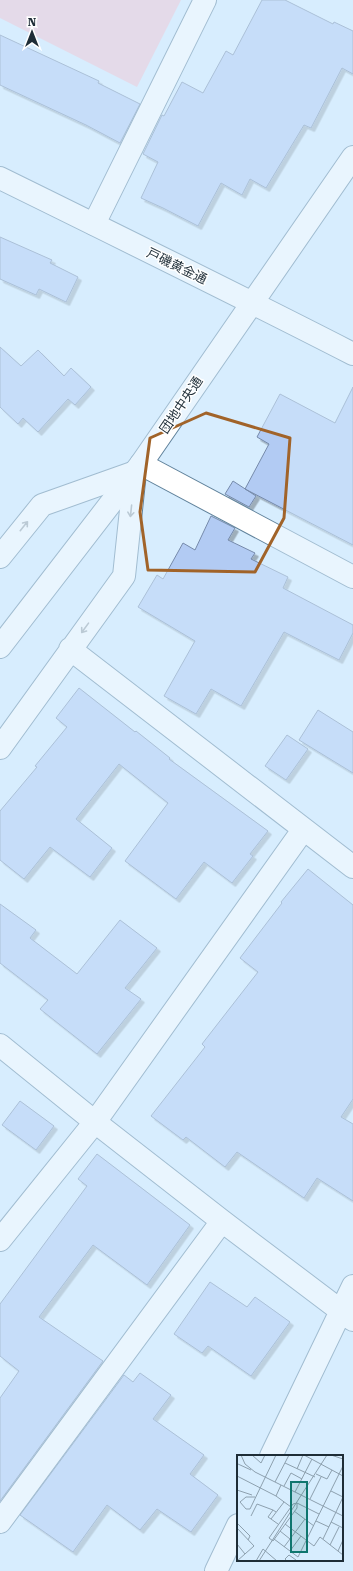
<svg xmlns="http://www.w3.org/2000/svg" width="353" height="1571" font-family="'Roboto Serif','Noto Sans JP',serif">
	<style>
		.green { fill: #f4c4d1 }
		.building { fill: #b2cbf3; stroke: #768aaa; filter: url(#shadow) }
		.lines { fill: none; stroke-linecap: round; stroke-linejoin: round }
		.minor-casing { stroke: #60829b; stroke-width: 24 }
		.tertiary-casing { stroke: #60829b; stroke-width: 24 }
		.minor { stroke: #fff; stroke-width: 22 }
		.tertiary { stroke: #fff; stroke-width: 22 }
		.oneway { stroke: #9aa0a5 }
		.marked { fill: none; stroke: #a16329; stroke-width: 3; stroke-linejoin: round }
		.labels { text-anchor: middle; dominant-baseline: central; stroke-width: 3; stroke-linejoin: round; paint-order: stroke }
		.street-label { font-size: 13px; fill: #1e2d37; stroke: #fff }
		.inset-road { fill: none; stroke: #8da0ae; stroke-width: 1 }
		.view { fill: #0f766e; fill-opacity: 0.15; stroke: #0f766e; stroke-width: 2 }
		.inset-edge { fill: none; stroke: #1e2d37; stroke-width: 2 }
	</style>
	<defs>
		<filter id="shadow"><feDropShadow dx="3.5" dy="3.5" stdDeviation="0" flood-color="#0004"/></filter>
	</defs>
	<rect width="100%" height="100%" fill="#d7edfe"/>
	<!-- green -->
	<path class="green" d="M0,0H181L137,87L0,18Z"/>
	<!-- building -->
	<path class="building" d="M262,0H285L333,24L334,22L353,31V74L342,68L311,128L304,125L266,188L250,179L242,195L221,183L198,226L163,208L141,198L158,162L143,154L162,115L164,116L182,82L203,93L226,51L233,55Z
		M0,35L99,81L98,83L140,104L120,143L86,125L0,85Z
		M0,237L52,260L50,263L78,277L66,302L39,289L36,295L0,279Z
		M0,347L21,366L38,350L64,376L71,368L91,387L75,405L68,399L38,432L23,418L18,424L0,407Z
		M353,387V545L245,489L269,444L257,437L280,394L335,423Z
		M233,481L256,496L249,507L225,494Z
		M211,516L235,528L228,540L255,553L251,559L288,577L283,588L353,625V633L339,660L284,632L241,706L211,689L196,714L164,696L195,641L138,607L157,575L163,579L183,543L195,550Z
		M79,688L135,732L136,731L170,758L169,759L268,831L250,854L253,856L232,883L204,862L176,899L125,861L168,803L119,764L76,819L112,848L90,877L50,847L24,879L0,860V811L37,767L35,766L67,727L56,718Z
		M318,710L353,732V773L299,740Z
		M287,735L308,749L286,780L265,766Z
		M308,869L353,905V1099L341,1117L353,1124V1201L317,1178L304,1198L237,1152L225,1167L186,1137L183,1140L151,1116L205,1047L202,1044L258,972L240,958L282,903L281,902Z
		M0,904L36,930L30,938L77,974L120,920L157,948L125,988L141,999L97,1054L40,1009L48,1000L0,963Z
		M20,1101L54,1126L36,1150L2,1125Z
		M97,1154L190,1225L147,1285L93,1245L39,1317L103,1361L0,1501V1398L19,1371L0,1356V1304L87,1186L78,1179Z
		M210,1282L247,1307L255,1297L290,1322L251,1376L208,1346L202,1353L174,1334Z
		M140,1373L171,1395L153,1419L204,1455L190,1474L218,1495L191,1532L157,1509L140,1530L107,1505L73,1552L20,1515L124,1375L133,1382Z"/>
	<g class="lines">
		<!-- minor casing -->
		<g class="minor-casing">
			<path id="minor" d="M94,224L205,0
				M141,464L353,577
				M0,557L42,505L135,472L124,576L0,748
				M70,649L353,867
				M0,1045L95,1122L222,1221L353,1320
				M0,1240L95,1122L303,830
				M271,1456L353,1286
				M0,1522L222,1221
				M216,1571L238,1525"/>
		</g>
		<!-- tertiary casing -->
		<g class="tertiary-casing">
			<path id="tertiary" d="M0,178C118,236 236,294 353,354
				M0,647L141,464L353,157"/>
		</g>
		<!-- minor -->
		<use href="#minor" class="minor"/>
		<!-- tertiary -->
		<use href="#tertiary" class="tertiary"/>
	</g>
	<!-- one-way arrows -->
	<defs><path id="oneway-shaft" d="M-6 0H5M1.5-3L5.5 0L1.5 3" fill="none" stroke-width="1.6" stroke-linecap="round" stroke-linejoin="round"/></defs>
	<g class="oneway">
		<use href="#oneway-shaft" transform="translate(131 511) rotate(96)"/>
		<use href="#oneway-shaft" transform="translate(24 526) rotate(-51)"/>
		<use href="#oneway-shaft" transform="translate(85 628) rotate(126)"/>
	</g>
	<!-- marked area -->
	<path d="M0 0H353V1571H0ZM206,413L290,438L284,518L255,572L148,570L140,512L150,438Z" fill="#d7edfe" fill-opacity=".55" fill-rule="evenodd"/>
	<path class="marked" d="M206,413L290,438L284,518L255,572L148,570L140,512L150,438Z"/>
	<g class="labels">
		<!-- street labels -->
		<g class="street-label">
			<text transform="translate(177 266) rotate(26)">戸磯黄金通</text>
			<text transform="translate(181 405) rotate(-56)">団地中央通</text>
		</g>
	</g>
	<!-- overview -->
	<g transform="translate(237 1455)">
		<rect width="106" height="106" fill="#d7edfe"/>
		<path class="inset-road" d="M4,0L8,9L18,17L106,61M15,0L24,8L28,0M67,0L106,21M94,0L106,4M48,8L78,22M1,9L14,15M60,14L66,0M79,19L90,24L95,15M0,21L39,41L54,52M38,27L52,0M47,31L54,18L65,24M0,35L15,40M94,36L106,42M58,37L75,4M39,41L44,30M18,42H9L3,47L9,54H13L39,0M73,44L84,22M60,48V53L36,86L32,83L56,49ZM60,48L82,59M57,56L77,71M99,57L106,42M14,61L20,49L36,55M34,64L31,62L36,55L39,57M79,66L92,72M94,67L106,73M0,68L13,81L11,85M41,69L34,64L47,47M48,69L77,91L83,82L106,100M0,73L17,91L0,106M43,76L53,84M37,84L61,102L106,11M86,84L99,57M0,89L8,99M93,90L102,72M47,92L68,64M53,96L64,81M101,96L106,85M19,106L26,94L40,106M22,106L90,0M50,106L48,104L52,100L59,105"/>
		<path class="view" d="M54,27H70V97H54Z"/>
		<rect width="106" height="106" class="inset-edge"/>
	</g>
	<!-- north arrow -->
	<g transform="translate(32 32)" stroke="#ffffff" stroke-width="3" paint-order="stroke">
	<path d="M0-3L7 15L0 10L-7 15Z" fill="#1e2d37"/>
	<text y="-6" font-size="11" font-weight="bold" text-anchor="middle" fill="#1e2d37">N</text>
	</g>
</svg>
